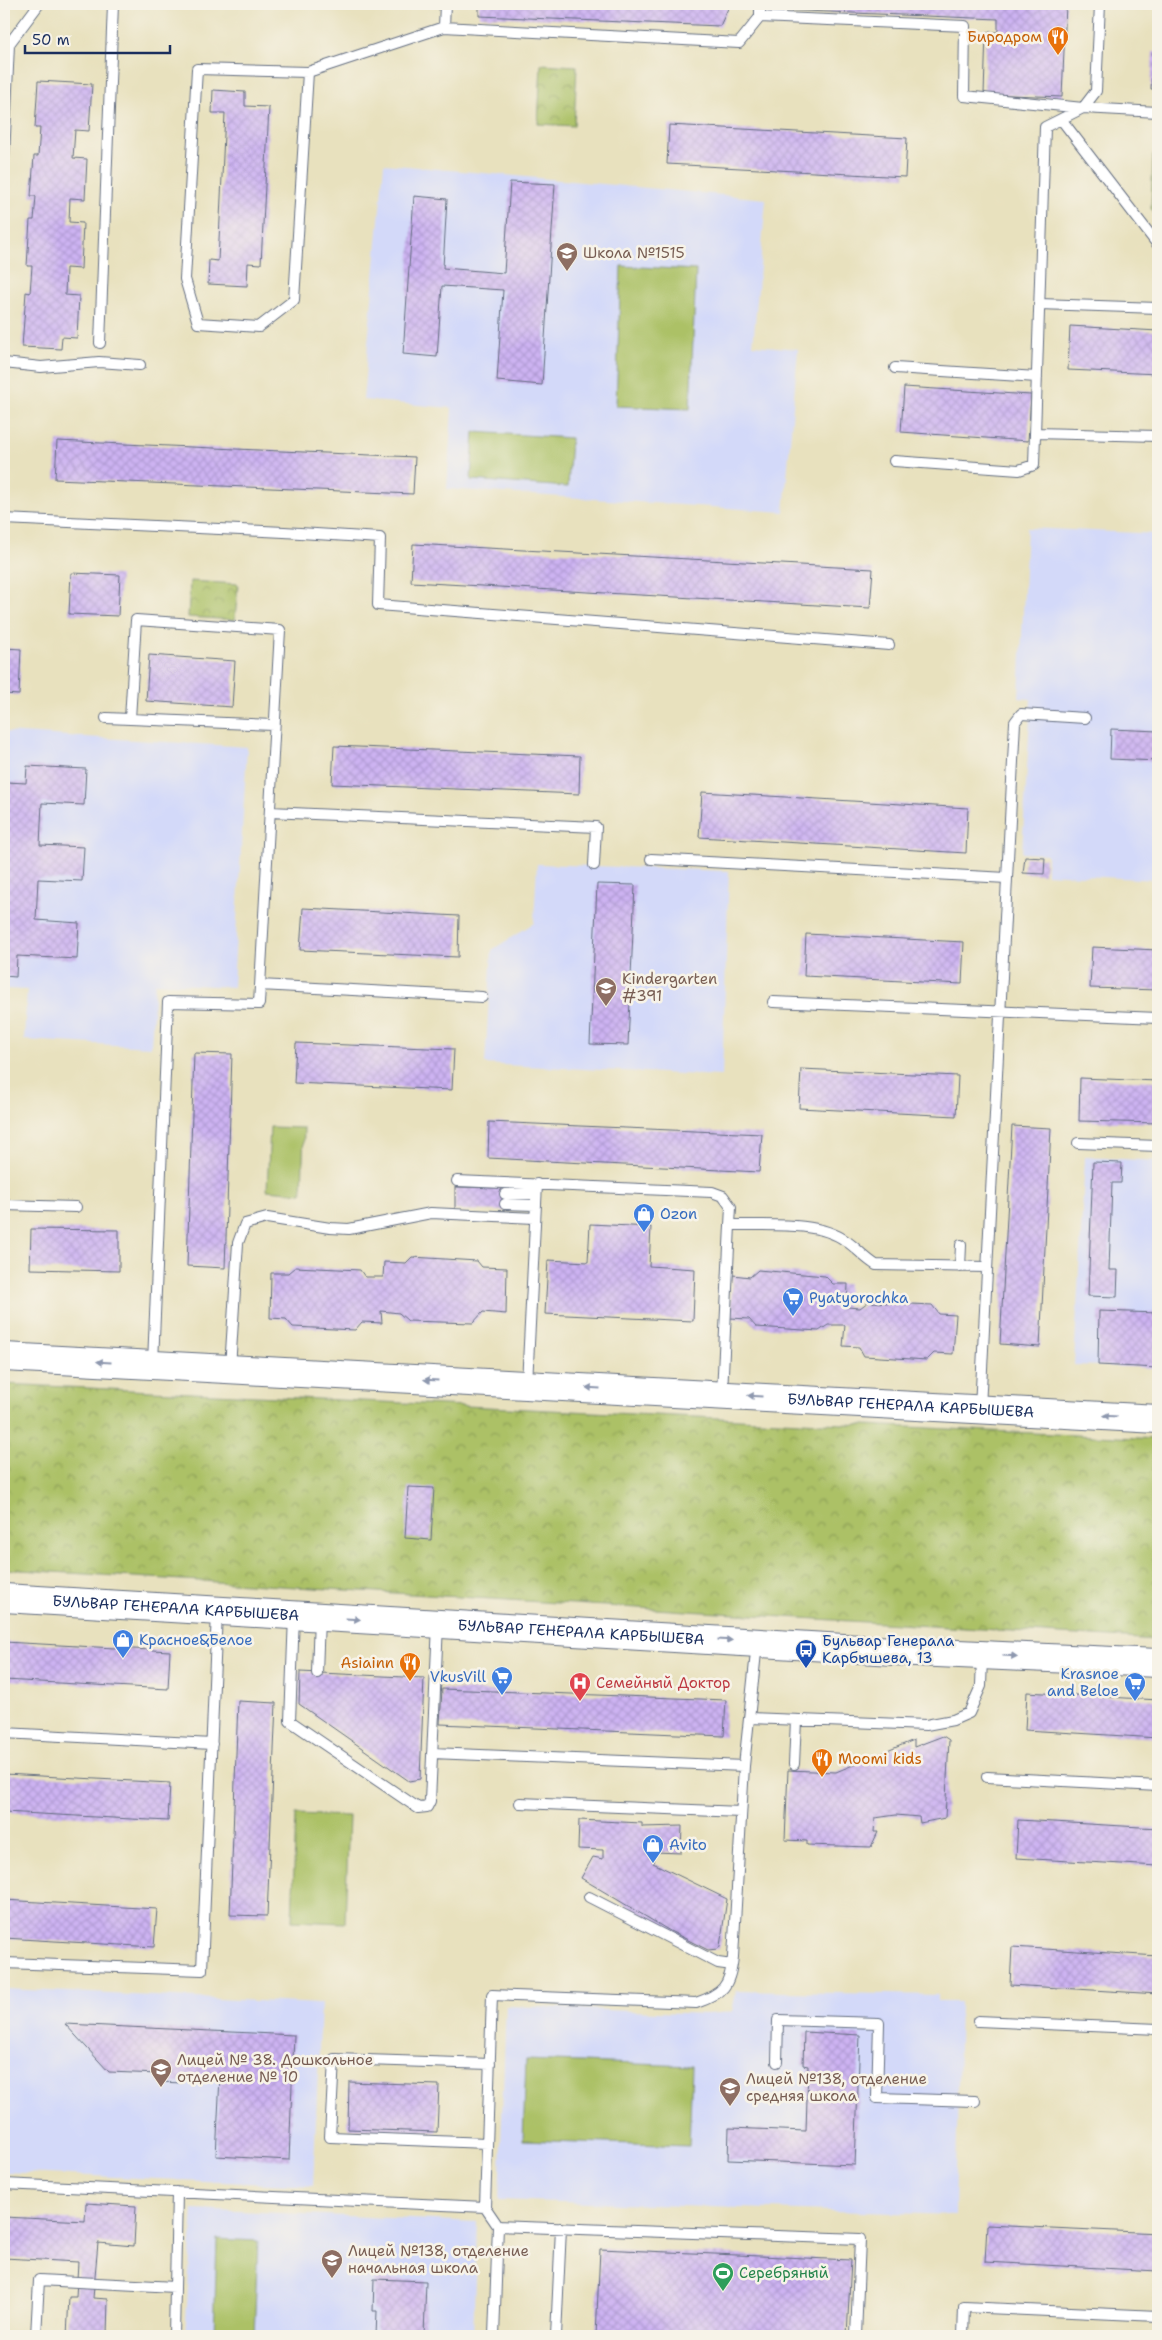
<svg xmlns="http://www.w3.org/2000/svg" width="1162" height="2340" font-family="'Shantell Sans',sans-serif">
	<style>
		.built { fill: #d3d9f9 }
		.park { fill: url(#park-crowns); stroke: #647862 }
		.garden { fill: #acc166; stroke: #647862 }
		.building { fill: url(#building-cross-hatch) }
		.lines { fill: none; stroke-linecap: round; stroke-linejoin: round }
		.lane-casing { stroke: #636d80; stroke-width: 12 }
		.secondary-casing { stroke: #636d80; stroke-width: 30 }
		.lane { stroke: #fff; stroke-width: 10 }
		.secondary { stroke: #fff; stroke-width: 28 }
		.oneway { fill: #8d97ae }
		.labels { text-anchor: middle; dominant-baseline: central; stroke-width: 5; stroke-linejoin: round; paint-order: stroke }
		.food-label { font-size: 15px; fill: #c56008; stroke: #f7f3e8; text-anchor: end }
		.education-label { font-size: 15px; fill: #785e54; stroke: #f7f3e8; text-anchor: start }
		.shop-label { font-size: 15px; fill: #366cbe; stroke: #f7f3e8; text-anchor: start }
		.street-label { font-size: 15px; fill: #1b2f5e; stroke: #f7f3e8 }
		.transit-label { font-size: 15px; fill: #164399; stroke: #f7f3e8; text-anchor: start }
		.health-label { font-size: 15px; fill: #be3a42; stroke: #f7f3e8; text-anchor: start }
		.leisure-label { font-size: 15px; fill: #27864d; stroke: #f7f3e8; text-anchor: start }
	</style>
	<defs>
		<pattern id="park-crowns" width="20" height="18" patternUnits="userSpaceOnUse" patternTransform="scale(1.25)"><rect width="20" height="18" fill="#acc166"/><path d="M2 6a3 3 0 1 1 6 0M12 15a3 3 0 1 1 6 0" fill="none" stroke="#8b9d57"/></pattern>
		<pattern id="building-cross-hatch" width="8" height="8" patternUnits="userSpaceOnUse" patternTransform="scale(1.25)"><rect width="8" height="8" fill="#cdb3f2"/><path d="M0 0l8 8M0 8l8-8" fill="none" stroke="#af9ad2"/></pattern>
	</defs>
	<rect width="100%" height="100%" fill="#f7f3e8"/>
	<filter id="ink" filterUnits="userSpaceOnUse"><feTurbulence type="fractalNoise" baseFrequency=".02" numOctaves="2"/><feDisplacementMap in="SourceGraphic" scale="10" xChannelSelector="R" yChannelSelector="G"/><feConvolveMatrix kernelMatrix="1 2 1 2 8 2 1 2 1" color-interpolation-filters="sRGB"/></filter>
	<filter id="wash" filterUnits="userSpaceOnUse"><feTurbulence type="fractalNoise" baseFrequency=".0096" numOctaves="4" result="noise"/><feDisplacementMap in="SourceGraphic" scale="20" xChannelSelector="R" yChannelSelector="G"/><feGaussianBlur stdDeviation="1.12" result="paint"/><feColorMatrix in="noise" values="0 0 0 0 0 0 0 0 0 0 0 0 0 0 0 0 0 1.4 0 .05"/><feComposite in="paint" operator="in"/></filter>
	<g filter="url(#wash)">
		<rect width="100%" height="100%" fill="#e8e1be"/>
		<!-- built -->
		<path class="built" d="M384,164L766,199L753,345L798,349L784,512L447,489L452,408L363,400Z
			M1027,528L1158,534V880L1047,874V854L1022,853L1031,699L1019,698Z
			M4,732L247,747L233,987L155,983L151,1047L24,1040L27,990L4,989Z
			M537,864L729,871L722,1076L485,1064L492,950L534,923Z
			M1085,1157L1158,1161V1368L1074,1365Z
			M4,1989L321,2004L313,2186L4,2172Z
			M736,1991L938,1995V2002H960L955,2215L499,2200L506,2006L707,2014L732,2012Z
			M193,2209L477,2222L473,2336H185Z"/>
		<!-- park -->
		<path class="park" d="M541,64L577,66L574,126L538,124Z
			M190,581L238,584L235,620L188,617Z
			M4,1384L1158,1439V1640L4,1569Z"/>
		<!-- garden -->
		<path class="garden" d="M1158,150V215L1151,209L1153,155Z
			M621,266L696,270L690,409L616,406Z
			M474,432L571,438L568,487L471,480Z
			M270,1127L304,1128L302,1193L267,1190Z
			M296,1814L349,1816L345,1923L292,1921Z
			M526,2060L692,2066L689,2146L523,2140Z
			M217,2239L258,2241L254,2336H214Z"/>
		<g id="blocks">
			<!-- building -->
			<path class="building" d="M479,4H730L720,26L479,16Z
				M780,4H1066L1062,97L984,94L986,32H998V19L780,10Z
				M1153,52H1158V89H1151Z
				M38,81L92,84L89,131L75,130L73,158L87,159L85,199L70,198L69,222L83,223L81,269L66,268L65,295L79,296L77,338L62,337L61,349L22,347L26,292L30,293L32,266H27L30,220H34L36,196H31L34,156H38L40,128H35Z
				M213,90L245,92V106L269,107L261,264L248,263L247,286L208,284L209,260L218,261L225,113H212Z
				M669,125L907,138L905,177L667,164Z
				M510,182L555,184L542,385L497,381L503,290L442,286L437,357L403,354L414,196L447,199L443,268L504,273Z
				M1070,326L1158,331V374L1068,370Z
				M904,387L1031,395L1028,441L901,432Z
				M57,441L415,457L413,494L55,479Z
				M413,544L873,569L870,608L411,582Z
				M71,573L120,575L118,616L69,614Z
				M4,648L21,649L19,695L4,694Z
				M149,655L235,661L232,707L146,701Z
				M1111,729L1158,731V761L1110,759Z
				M334,746L580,756L579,794L332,784Z
				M27,766L86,769L84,805L42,803L40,845L84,847L82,881L38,879L36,920L79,923L77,959L17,956L16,977L4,976V835L6,782L26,783Z
				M702,792L968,808L966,853L699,837Z
				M1025,857L1045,858L1044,874L1023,873Z
				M597,884L635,885L628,1045L590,1044Z
				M303,908L459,916L458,957L300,950Z
				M806,934L964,942L962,984L804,976Z
				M1092,947L1158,950V990L1090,988Z
				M296,1043L454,1049L452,1090L294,1083Z
				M194,1053L232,1054L225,1268L187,1266Z
				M801,1069L958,1076L956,1116L799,1108Z
				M1080,1078L1158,1081V1123L1079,1121Z
				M489,1122L762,1134L759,1172L488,1158Z
				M1012,1126L1051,1128L1040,1347L1000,1344Z
				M1093,1162L1122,1163L1121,1183H1112L1109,1270H1118L1117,1297L1088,1296Z
				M455,1187L505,1188L504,1211L455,1210Z
				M590,1224L651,1227L649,1266L695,1269L693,1321L545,1314L548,1260L588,1262Z
				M31,1229L119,1230V1271L30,1269Z
				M412,1257L477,1261L482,1267L507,1268L506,1314L483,1312L473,1323L408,1321L399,1313L381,1311L382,1323L362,1322L355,1330L293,1327L286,1319L270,1318L271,1273H288L295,1267L360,1270L365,1277H383L384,1262L406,1263Z
				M758,1270L825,1276L833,1284H848L847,1307L860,1308L868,1302L932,1305L939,1314L956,1315L953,1354L934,1353L927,1360L864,1356L859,1347L843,1346L845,1325H828L819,1331L756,1327L749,1319L730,1318L733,1275L750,1277Z
				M1099,1311L1158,1313V1368L1098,1365Z
				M408,1487L434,1488L431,1540L405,1538Z
				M4,1642L170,1651L168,1689L4,1680Z
				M300,1672L424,1678L420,1779L409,1781L299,1704Z
				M442,1689L726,1700L724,1736L440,1724Z
				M1027,1692L1158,1700V1738L1025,1730Z
				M238,1701L276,1703L267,1916L230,1915Z
				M943,1736L949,1740L945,1818L920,1823L919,1817L896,1815L875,1818L874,1832H878L871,1847L807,1845V1841L785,1840L788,1770L836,1772L914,1740V1747Z
				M4,1774L170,1783L168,1821L4,1812Z
				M579,1820L642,1823V1827L682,1826L681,1853L654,1852L653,1863L727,1899L720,1946L718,1949L708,1950L670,1931L581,1878L593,1857L603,1859V1850L578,1849Z
				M1018,1820L1158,1828V1866L1016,1858Z
				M4,1900L157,1909L154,1947L4,1938Z
				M1012,1947L1158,1956V1994L1010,1985Z
				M65,2024L294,2035L289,2160L216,2156L220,2077L183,2075V2083L159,2082V2074L109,2072Z
				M804,2032L860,2035L855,2165L728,2160L729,2128L806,2131L808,2066L803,2065Z
				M349,2082L439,2085L437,2132L348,2129Z
				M86,2203L136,2206L134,2246L98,2243L93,2298L108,2299L107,2336H67L69,2297H76L78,2262L4,2258V2217L85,2221Z
				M987,2225L1158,2233V2271L985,2262Z
				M600,2249L851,2260L847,2336H596Z
				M374,2279L426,2281L424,2336H376L377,2311H373Z"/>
		</g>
	</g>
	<g filter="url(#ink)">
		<use href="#blocks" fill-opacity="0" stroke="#636d80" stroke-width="1"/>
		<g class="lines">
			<!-- lane casing -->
			<g class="lane-casing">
				<path id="lane" d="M760,17V4
					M444,27L739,43L760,17L965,26L964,96L1083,108L1158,112
					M308,72L197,69L185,279L198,323L259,327L294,300L308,72L444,27L445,4
					M1061,119L1158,245
					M4,158L9,44L39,4
					M1039,304L1158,308
					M100,343L113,4
					M4,363L41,367L99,362L140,365
					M895,368L1037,377
					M1035,433L1158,436
					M894,461L1019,470L1034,465L1045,127L1083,108L1096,91L1100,4
					M4,519L284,532L380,538L378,605L889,645
					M106,718L274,725
					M130,719L136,620L280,630L259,1004L168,1002L153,1363
					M270,812L596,827L594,865
					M651,859L1007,878
					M260,985L482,997
					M773,1002L1158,1018
					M1078,1143L1158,1146
					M457,1181L712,1192L723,1196L731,1207L730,1225C764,1226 818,1220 846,1241C857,1248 863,1257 876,1265L987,1267
					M505,1194H536
					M505,1204L535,1205
					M4,1205L76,1207
					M960,1267L961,1245
					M230,1368L238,1243L245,1224L267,1218L330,1228L349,1229L431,1213L535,1218
					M527,1384L537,1184
					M722,1394L730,1225
					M980,1408L1015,722L1021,714L1085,718
					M294,1616L290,1721L418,1808L427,1807L430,1801L438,1624
					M317,1673L319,1618
					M749,1718L926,1725L953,1720L969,1713L981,1686L982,1656
					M4,1733L212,1744
					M432,1753L744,1766
					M794,1764L796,1720
					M987,1777L1158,1786
					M520,1803L741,1812
					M589,1897L718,1963L732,1965
					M4,1963L202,1970L217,1612
					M978,2021L1158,2029
					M777,2062L778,2020L879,2023L877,2098L975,2101
					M487,2143L330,2137L334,2059L490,2064
					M4,2184L485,2207
					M498,2226L860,2239L856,2336
					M36,2336L39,2280L175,2287
					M174,2336L177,2192
					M494,2336L498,2226L485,2207L492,1995L696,2003C723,1994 730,1986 733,1957L744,1766L757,1643
					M556,2336L561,2228
					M963,2336L964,2307L1158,2316"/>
			</g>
			<!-- secondary casing -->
			<g class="secondary-casing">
				<g id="secondary">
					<path id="s1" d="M4,1357L1158,1419"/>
					<path id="s2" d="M4,1598L894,1651L1158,1663"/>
				</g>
			</g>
			<!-- lane -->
			<use href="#lane" class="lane"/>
			<!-- secondary -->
			<use href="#secondary" class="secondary"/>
		</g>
		<!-- one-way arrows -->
		<defs><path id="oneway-solid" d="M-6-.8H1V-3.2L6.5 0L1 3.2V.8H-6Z" transform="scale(1.25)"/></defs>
		<g class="oneway">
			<use href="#oneway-solid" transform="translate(104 1362) rotate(-177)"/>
			<use href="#oneway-solid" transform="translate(431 1380) rotate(-177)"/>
			<use href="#oneway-solid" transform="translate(593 1388) rotate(-177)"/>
			<use href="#oneway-solid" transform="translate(755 1396) rotate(-177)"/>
			<use href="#oneway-solid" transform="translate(1110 1416) rotate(-177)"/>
			<use href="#oneway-solid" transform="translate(353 1619) rotate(3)"/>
			<use href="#oneway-solid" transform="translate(725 1640) rotate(3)"/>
			<use href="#oneway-solid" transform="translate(1010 1656) rotate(3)"/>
		</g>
	</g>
	<!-- icons -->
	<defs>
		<g id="restaurant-pin" transform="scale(1.125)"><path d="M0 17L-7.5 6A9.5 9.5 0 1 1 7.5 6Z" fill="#e8710a" stroke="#f7f3e8"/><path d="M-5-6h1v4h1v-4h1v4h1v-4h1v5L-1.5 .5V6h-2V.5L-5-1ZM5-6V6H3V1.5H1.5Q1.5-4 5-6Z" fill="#fff"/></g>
		<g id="school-pin" transform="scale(1.125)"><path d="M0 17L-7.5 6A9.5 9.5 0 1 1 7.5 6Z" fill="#8d6e63" stroke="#f7f3e8"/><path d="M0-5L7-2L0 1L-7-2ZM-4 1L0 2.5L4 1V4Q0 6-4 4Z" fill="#fff"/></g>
		<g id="shop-pin" transform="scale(1.125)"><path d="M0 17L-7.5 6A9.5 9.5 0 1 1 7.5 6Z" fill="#3f7fe0" stroke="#f7f3e8"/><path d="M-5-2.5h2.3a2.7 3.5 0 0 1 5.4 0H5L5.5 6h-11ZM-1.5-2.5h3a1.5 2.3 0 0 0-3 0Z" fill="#fff"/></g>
		<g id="supermarket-pin" transform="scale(1.125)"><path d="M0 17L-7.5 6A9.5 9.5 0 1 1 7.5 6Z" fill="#3f7fe0" stroke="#f7f3e8"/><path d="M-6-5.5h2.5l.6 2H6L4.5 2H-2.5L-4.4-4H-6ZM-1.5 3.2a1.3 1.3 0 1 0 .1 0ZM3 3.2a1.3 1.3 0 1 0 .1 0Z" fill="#fff"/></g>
		<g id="bus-pin" transform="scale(1.125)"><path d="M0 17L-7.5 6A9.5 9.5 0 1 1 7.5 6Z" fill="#1a4fb4" stroke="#f7f3e8"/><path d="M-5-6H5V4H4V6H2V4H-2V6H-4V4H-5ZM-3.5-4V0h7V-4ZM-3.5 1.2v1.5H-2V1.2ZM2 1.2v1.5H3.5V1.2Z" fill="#fff"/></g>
		<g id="hospital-pin" transform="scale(1.125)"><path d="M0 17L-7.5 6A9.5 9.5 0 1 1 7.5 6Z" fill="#e0444e" stroke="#f7f3e8"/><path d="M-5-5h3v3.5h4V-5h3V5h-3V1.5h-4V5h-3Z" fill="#fff"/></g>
		<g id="stadium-pin" transform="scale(1.125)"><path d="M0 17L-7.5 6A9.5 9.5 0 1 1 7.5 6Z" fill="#2e9e5b" stroke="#f7f3e8"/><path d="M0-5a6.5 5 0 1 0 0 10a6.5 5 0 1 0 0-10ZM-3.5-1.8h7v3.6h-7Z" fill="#fff"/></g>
	</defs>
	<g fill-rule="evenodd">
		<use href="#restaurant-pin" x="1058" y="37"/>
		<use href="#school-pin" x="567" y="253"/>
		<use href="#school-pin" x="606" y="988"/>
		<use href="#shop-pin" x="644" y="1214"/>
		<use href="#supermarket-pin" x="793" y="1298"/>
		<use href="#shop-pin" x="123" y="1640"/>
		<use href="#bus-pin" x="806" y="1650"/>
		<use href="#restaurant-pin" x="410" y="1663"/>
		<use href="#supermarket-pin" x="502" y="1677"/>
		<use href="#hospital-pin" x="580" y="1683"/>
		<use href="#supermarket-pin" x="1135" y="1683"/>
		<use href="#restaurant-pin" x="822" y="1759"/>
		<use href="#shop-pin" x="653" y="1845"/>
		<use href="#school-pin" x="161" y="2069"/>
		<use href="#school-pin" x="730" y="2088"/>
		<use href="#school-pin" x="332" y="2260"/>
		<use href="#stadium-pin" x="723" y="2273"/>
	</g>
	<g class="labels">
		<!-- food labels -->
		<g class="food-label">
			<text x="1042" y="37">Биродром</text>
			<text x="394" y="1663">Asiainn</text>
			<text x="838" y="1759" text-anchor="start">Moomi kids</text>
		</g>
		<!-- education labels -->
		<g class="education-label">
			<text x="583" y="253">Школа №1515</text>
			<text x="622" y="979">Kindergarten<tspan x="622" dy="17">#391</tspan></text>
			<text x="177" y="2060">Лицей № 38. Дошкольное<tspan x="177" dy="17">отделение № 10</tspan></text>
			<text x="746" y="2079">Лицей №138, отделение<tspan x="746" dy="17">средняя школа</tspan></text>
			<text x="348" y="2251">Лицей №138, отделение<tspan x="348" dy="17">начальная школа</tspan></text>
		</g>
		<!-- shop labels -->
		<g class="shop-label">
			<text x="660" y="1214">Ozon</text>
			<text x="809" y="1298">Pyatyorochka</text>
			<text x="139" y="1640">Красное&amp;Белое</text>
			<text x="1119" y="1674" text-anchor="end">Krasnoe<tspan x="1119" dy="17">and Beloe</tspan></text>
			<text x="486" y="1677" text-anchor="end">VkusVill</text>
			<text x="669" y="1845">Avito</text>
		</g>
		<!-- street labels -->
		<g class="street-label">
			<text stroke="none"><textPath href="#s1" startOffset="908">БУЛЬВАР ГЕНЕРАЛА КАРБЫШЕВА</textPath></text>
			<text stroke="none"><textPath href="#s2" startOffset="172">БУЛЬВАР ГЕНЕРАЛА КАРБЫШЕВА</textPath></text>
			<text stroke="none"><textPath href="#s2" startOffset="578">БУЛЬВАР ГЕНЕРАЛА КАРБЫШЕВА</textPath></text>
		</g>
		<!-- transit labels -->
		<g class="transit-label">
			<text x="822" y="1641">Бульвар Генерала<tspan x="822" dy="17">Карбышева, 13</tspan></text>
		</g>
		<!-- health labels -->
		<g class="health-label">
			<text x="596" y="1683">Семейный Доктор</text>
		</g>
		<!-- leisure labels -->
		<g class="leisure-label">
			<text x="739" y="2273">Серебряный</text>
		</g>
	</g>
	<!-- margin -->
	<rect width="1162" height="2340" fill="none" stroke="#f7f3e8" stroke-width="20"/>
	<!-- scale -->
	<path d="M25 45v8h145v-8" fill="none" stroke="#1b2f5e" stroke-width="2.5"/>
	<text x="32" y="45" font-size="15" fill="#1b2f5e" stroke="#f7f3e8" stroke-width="4" paint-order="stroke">50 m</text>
</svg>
